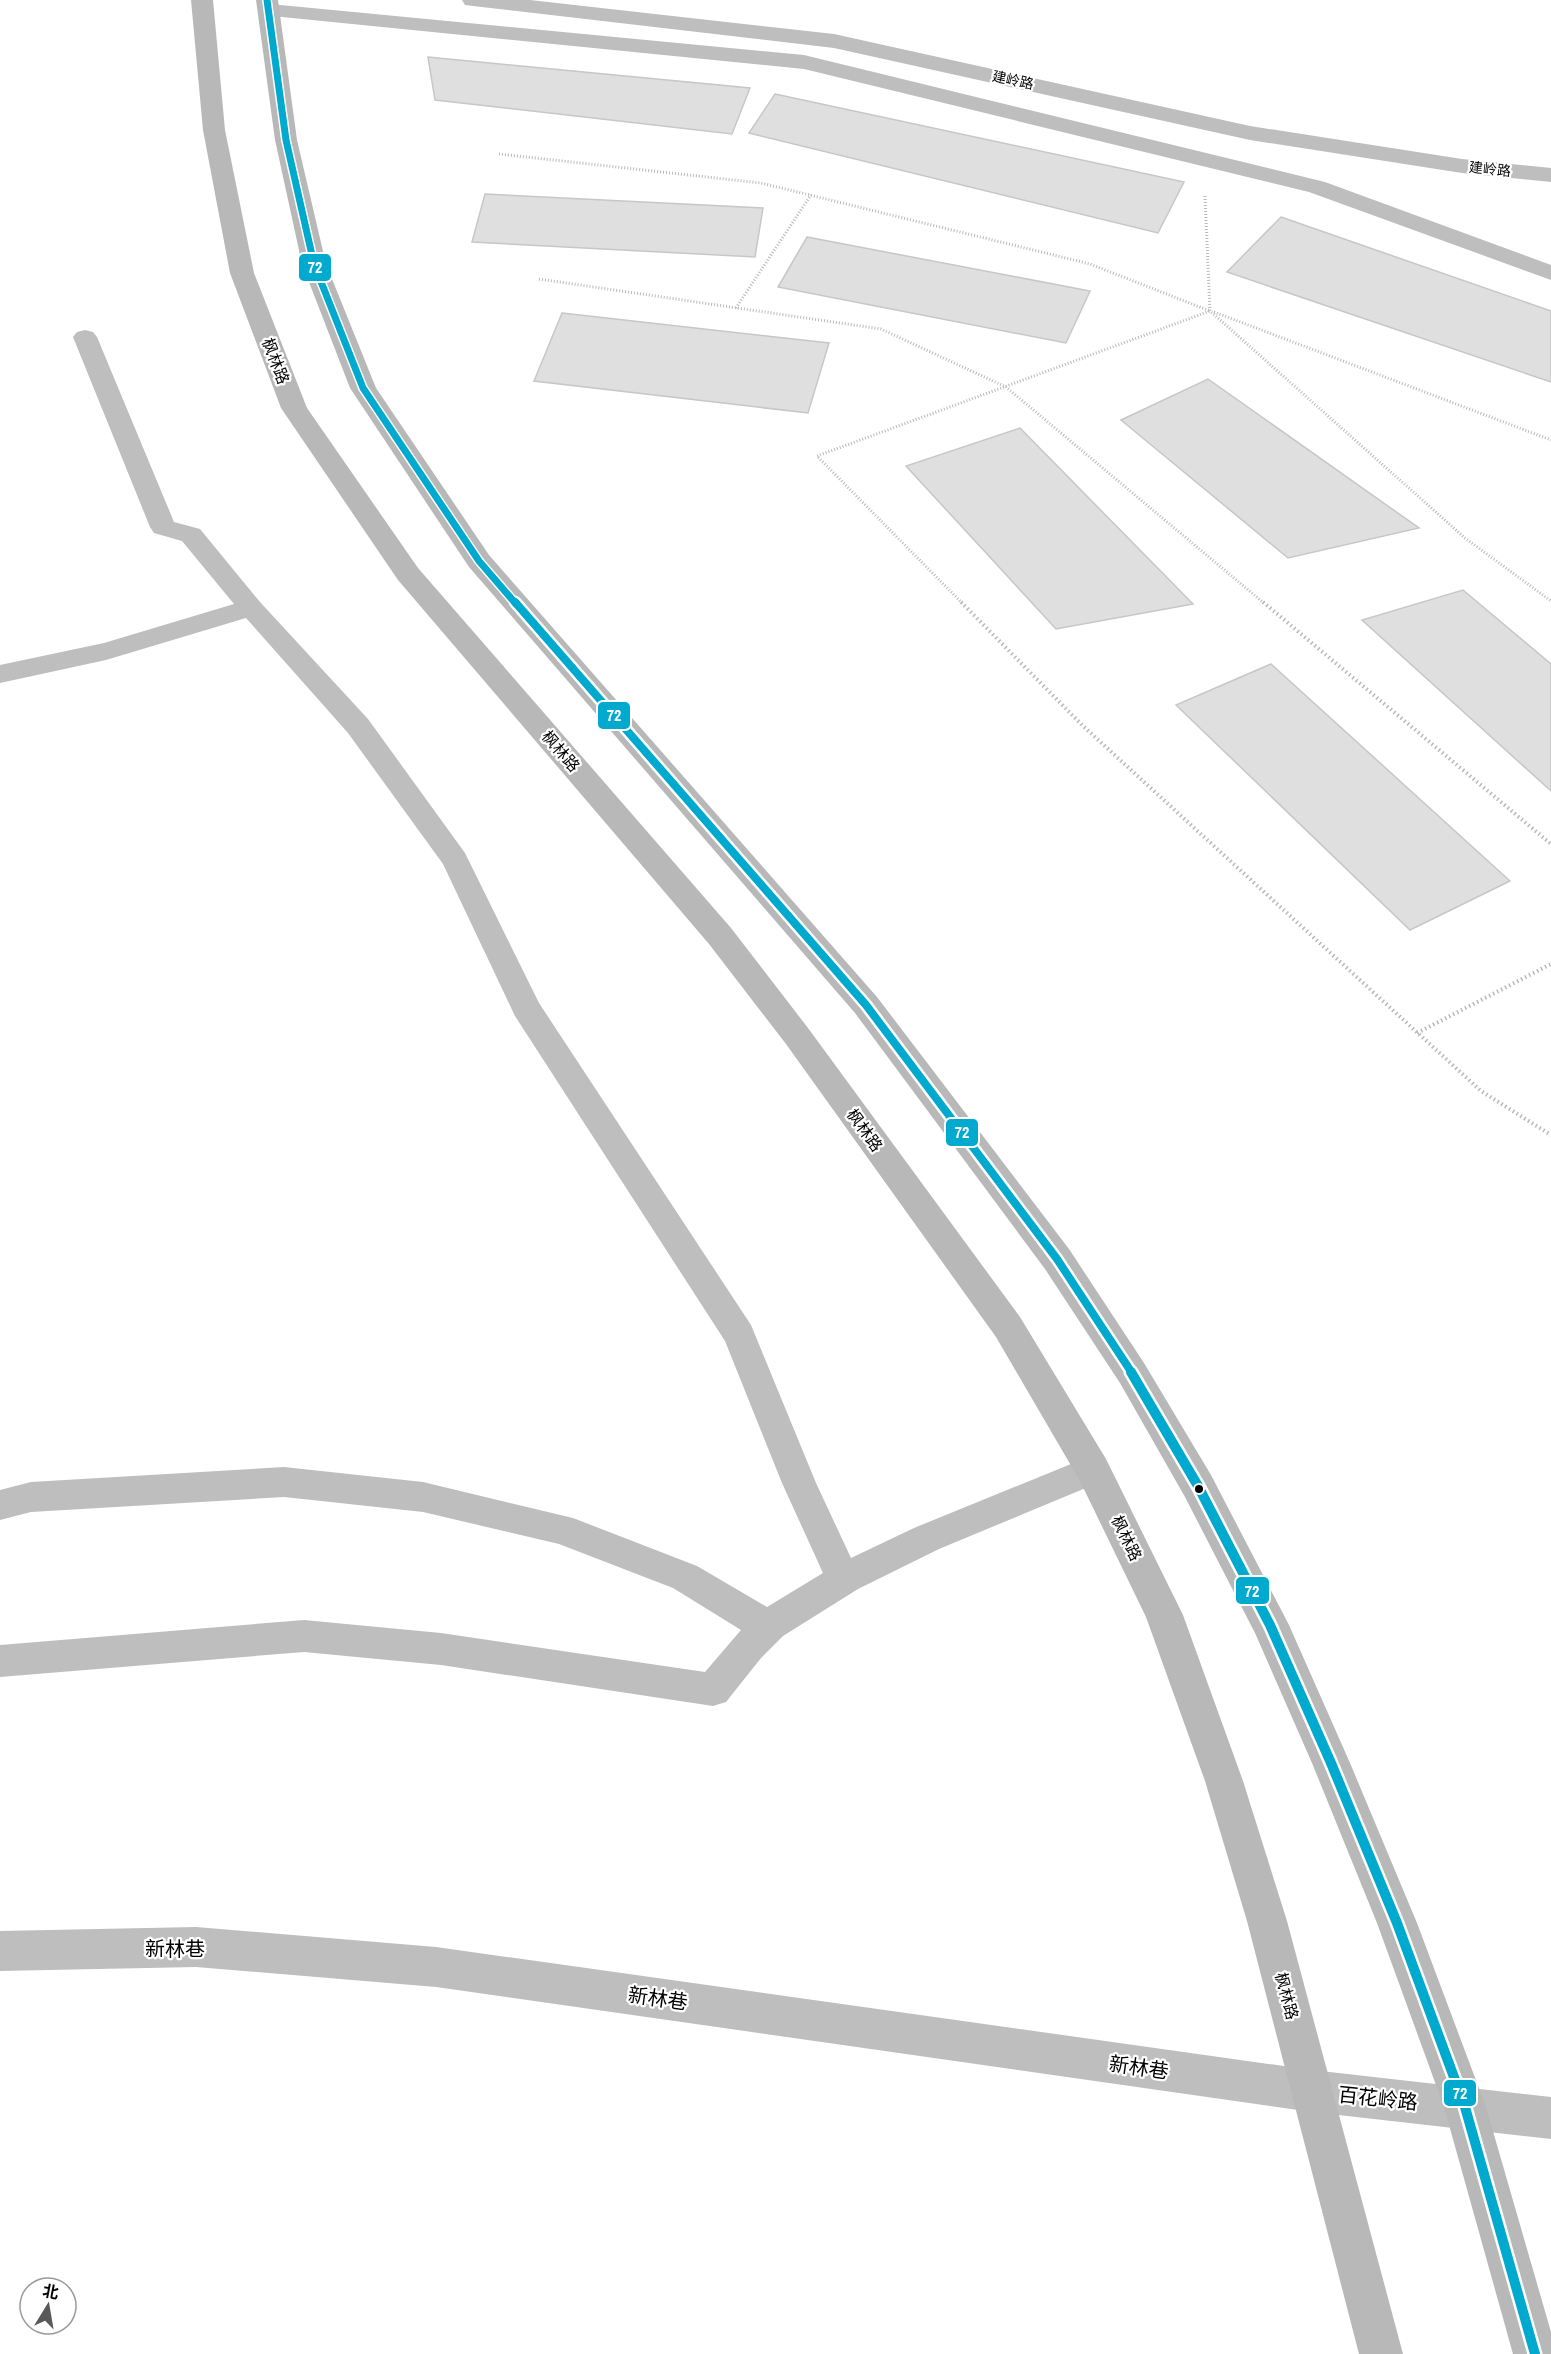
<svg xmlns="http://www.w3.org/2000/svg" width="1551" height="2354" font-family="'Archivo Narrow','Noto Sans SC',sans-serif">
	<style>
		.building { fill: #dfdfdf; stroke: #c7c7c7; stroke-width: 1.5 }
		.lines { fill: none; stroke-linecap: round; stroke-linejoin: round }
		.path-far1 { stroke: #b9b9b9; stroke-width: 3; stroke-dasharray: 1 2; stroke-linecap: butt }
		.path { stroke: #b9b9b9; stroke-width: 4; stroke-dasharray: 1.5 3; stroke-linecap: butt }
		.service { fill: #bebebe; fill-rule: evenodd }
		.minor { fill: #bebebe; fill-rule: evenodd }
		.tertiary { fill: #bebebe; fill-rule: evenodd }
		.secondary { fill: #b8b8b8; fill-rule: evenodd }
		.bus-1-far2-casing { stroke: #fff; stroke-width: 10 }
		.bus-1-far1-casing { stroke: #fff; stroke-width: 13 }
		.bus-1-casing { stroke: #fff; stroke-width: 15 }
		.bus-1-far2 { stroke: #00a9ce; stroke-width: 7 }
		.bus-1-far1 { stroke: #00a9ce; stroke-width: 8 }
		.bus-1 { stroke: #00a9ce; stroke-width: 10 }
		.bus-dot { fill: #000; stroke: #fff; stroke-width: 2 }
		.labels { text-anchor: middle; dominant-baseline: central; stroke-width: 4.5; stroke-linejoin: round; paint-order: stroke }
		.far-street-label { font-size: 14px; fill: #000; stroke: #fff }
		.street-label { font-size: 16px; fill: #000; stroke: #fff }
		.near-street-label { font-size: 20px; fill: #000; stroke: #fff }
		.line-badge { stroke: #fff; stroke-width: 2 }
		.badge-label { font-size: 16px; text-anchor: middle; font-weight: bold; fill: #fff }
	</style>
	<rect width="100%" height="100%" fill="#fff"/>
	<!-- building -->
	<path class="building" d="M428,57L750,88L732,134L435,100Z
		M775,94L1184,182L1158,233L749,133Z
		M485,194L763,208L755,257L472,242Z
		M1281,217L1551,311V382L1227,272Z
		M807,237L1090,291L1066,343L778,287Z
		M562,313L829,343L808,413L534,381Z
		M1208,379L1419,528L1288,558L1121,420Z
		M1020,428L1193,604L1056,629L906,466Z
		M1463,590L1551,664V791L1362,620Z
		M1271,664L1510,881L1410,930L1176,705Z"/>
	<g class="lines">
		<!-- path-far1 -->
		<path class="path-far1" d="M499,154L761,183L1090,264L1210,311L817,456L963,604
			M1205,196L1210,311L1465,538L1551,601
			M539,279L881,329L1006,387L1265,604
			M736,308L811,195
			M1214,312L1551,440"/>
		<!-- path -->
		<path class="path" d="M961,602L1082,725L1481,1091L1551,1135
			M1263,602L1551,844
			M1417,1033L1551,964"/>
		<!-- service -->
		<path class="service" d="M85,330L93,332L97,337L174,522L200,529L260,602L368,719L465,853L539,1003L751,1325L816,1483L851,1558L914,1528L1093,1455L1105,1460L1110,1470L1105,1480L939,1549L858,1589L783,1636L761,1658L726,1702L713,1706L441,1665L304,1652L0,1677V1645L304,1620L441,1633L705,1672L741,1630L673,1588L559,1544L423,1512L284,1497L31,1512L0,1520V1490L31,1482L284,1467L423,1482L573,1518L697,1566L767,1607L823,1573L782,1483L725,1341L515,1016L443,864L348,733L246,618L106,660L0,683V665L104,643L234,604L182,541L154,533L150,527L73,337L77,332Z"/>
		<!-- minor -->
		<path class="minor" d="M462,0H530L834,34L1250,126L1462,159L1551,168V182L1462,173L1250,140L834,48L473,6L465,5Z
			M270,4L804,55L1325,182L1551,265V280L1309,192L804,69L262,15L259,10L262,5Z
			M196,1927L436,1947L1312,2070L1327,2076L1333,2091L1327,2106L1312,2112L436,1987L196,1967L0,1971V1931Z"/>
		<!-- tertiary -->
		<path class="tertiary" d="M1312,2070L1551,2097V2139L1312,2112L1297,2106L1291,2091L1297,2076Z"/>
		<!-- secondary -->
		<path class="secondary" d="M191,0H213L225,130L254,273L307,408L418,568L731,928L808,1028L1020,1317L1106,1459L1183,1615L1243,1781L1287,1921L1403,2354H1359L1247,1921L1205,1781L1146,1617L1080,1481L996,1337L786,1044L709,944L398,580L281,408L230,273L203,130Z
			M256,0H278L297,140L326,264L376,388L489,555L877,997L1069,1249L1144,1363L1211,1475L1289,1625L1350,1763L1417,1923L1486,2107L1551,2332V2354H1513L1444,2107L1377,1923L1312,1763L1255,1633L1185,1497L1120,1383L1045,1269L855,1013L469,567L350,388L302,264L275,140Z"/>
		<!-- bus-1-far2 casing -->
		<g class="bus-1-far2-casing">
			<path id="bus-1-far2" d="M267,0L286,140L314,264L363,388L479,561L516,604"/>
		</g>
		<!-- bus-1-far1 casing -->
		<g class="bus-1-far1-casing">
			<path id="bus-1-far1" d="M515,602L866,1005L1057,1259L1132,1373"/>
		</g>
		<!-- bus-1 casing -->
		<g class="bus-1-casing">
			<path id="bus-1" d="M1131,1372L1198,1486L1270,1625L1331,1763L1397,1923L1465,2107L1535,2354"/>
		</g>
		<!-- bus-1-far2 -->
		<use href="#bus-1-far2" class="bus-1-far2"/>
		<!-- bus-1-far1 -->
		<use href="#bus-1-far1" class="bus-1-far1"/>
		<!-- bus-1 -->
		<use href="#bus-1" class="bus-1"/>
	</g>
	<!-- markers -->
	<circle class="bus-dot" cx="1199" cy="1489" r="5"/>
	<g class="labels">
		<!-- far-street labels -->
		<g class="far-street-label">
			<text transform="translate(1013 80) rotate(12)">建岭路</text>
			<text transform="translate(1490 169) rotate(6)">建岭路</text>
		</g>
		<!-- street labels -->
		<g class="street-label">
			<text transform="translate(276 361) rotate(69)">枫林路</text>
			<text transform="translate(561 751) rotate(49)">枫林路</text>
			<text transform="translate(865 1130) rotate(54)">枫林路</text>
			<text transform="translate(1127 1538) rotate(64)">枫林路</text>
			<text transform="translate(1287 1996) rotate(75)">枫林路</text>
		</g>
		<!-- near-street labels -->
		<g class="near-street-label">
			<text x="175" y="1948">新林巷</text>
			<text transform="translate(658 1998) rotate(8)">新林巷</text>
			<text transform="translate(1139 2067) rotate(8)">新林巷</text>
			<text transform="translate(1378 2098) rotate(6)">百花岭路</text>
		</g>
	</g>
	<g class="line-badge">
		<rect x="298" y="253" width="34" height="29" rx="6" fill="#00a9ce"/>
		<rect x="597" y="701" width="34" height="29" rx="6" fill="#00a9ce"/>
		<rect x="945" y="1118" width="34" height="29" rx="6" fill="#00a9ce"/>
		<rect x="1235" y="1576" width="35" height="29" rx="6" fill="#00a9ce"/>
		<rect x="1443" y="2079" width="34" height="28" rx="6" fill="#00a9ce"/>
	</g>
	<g class="badge-label">
		<text x="315" y="273">72</text>
		<text x="614" y="721">72</text>
		<text x="962" y="1138">72</text>
		<text x="1252" y="1597">72</text>
		<text x="1460" y="2099">72</text>
	</g>
	<!-- north arrow -->
	<g transform="translate(48 2306) rotate(11)"><circle r="28" fill="#ffffff" stroke="#999999" stroke-width="1.5"/>
	<path d="M0-4.5L10 22L0 15L-10 22Z" fill="#595959"/>
	<text y="-9" font-size="16" font-weight="bold" text-anchor="middle" fill="#000000">北</text>
	</g>
</svg>
